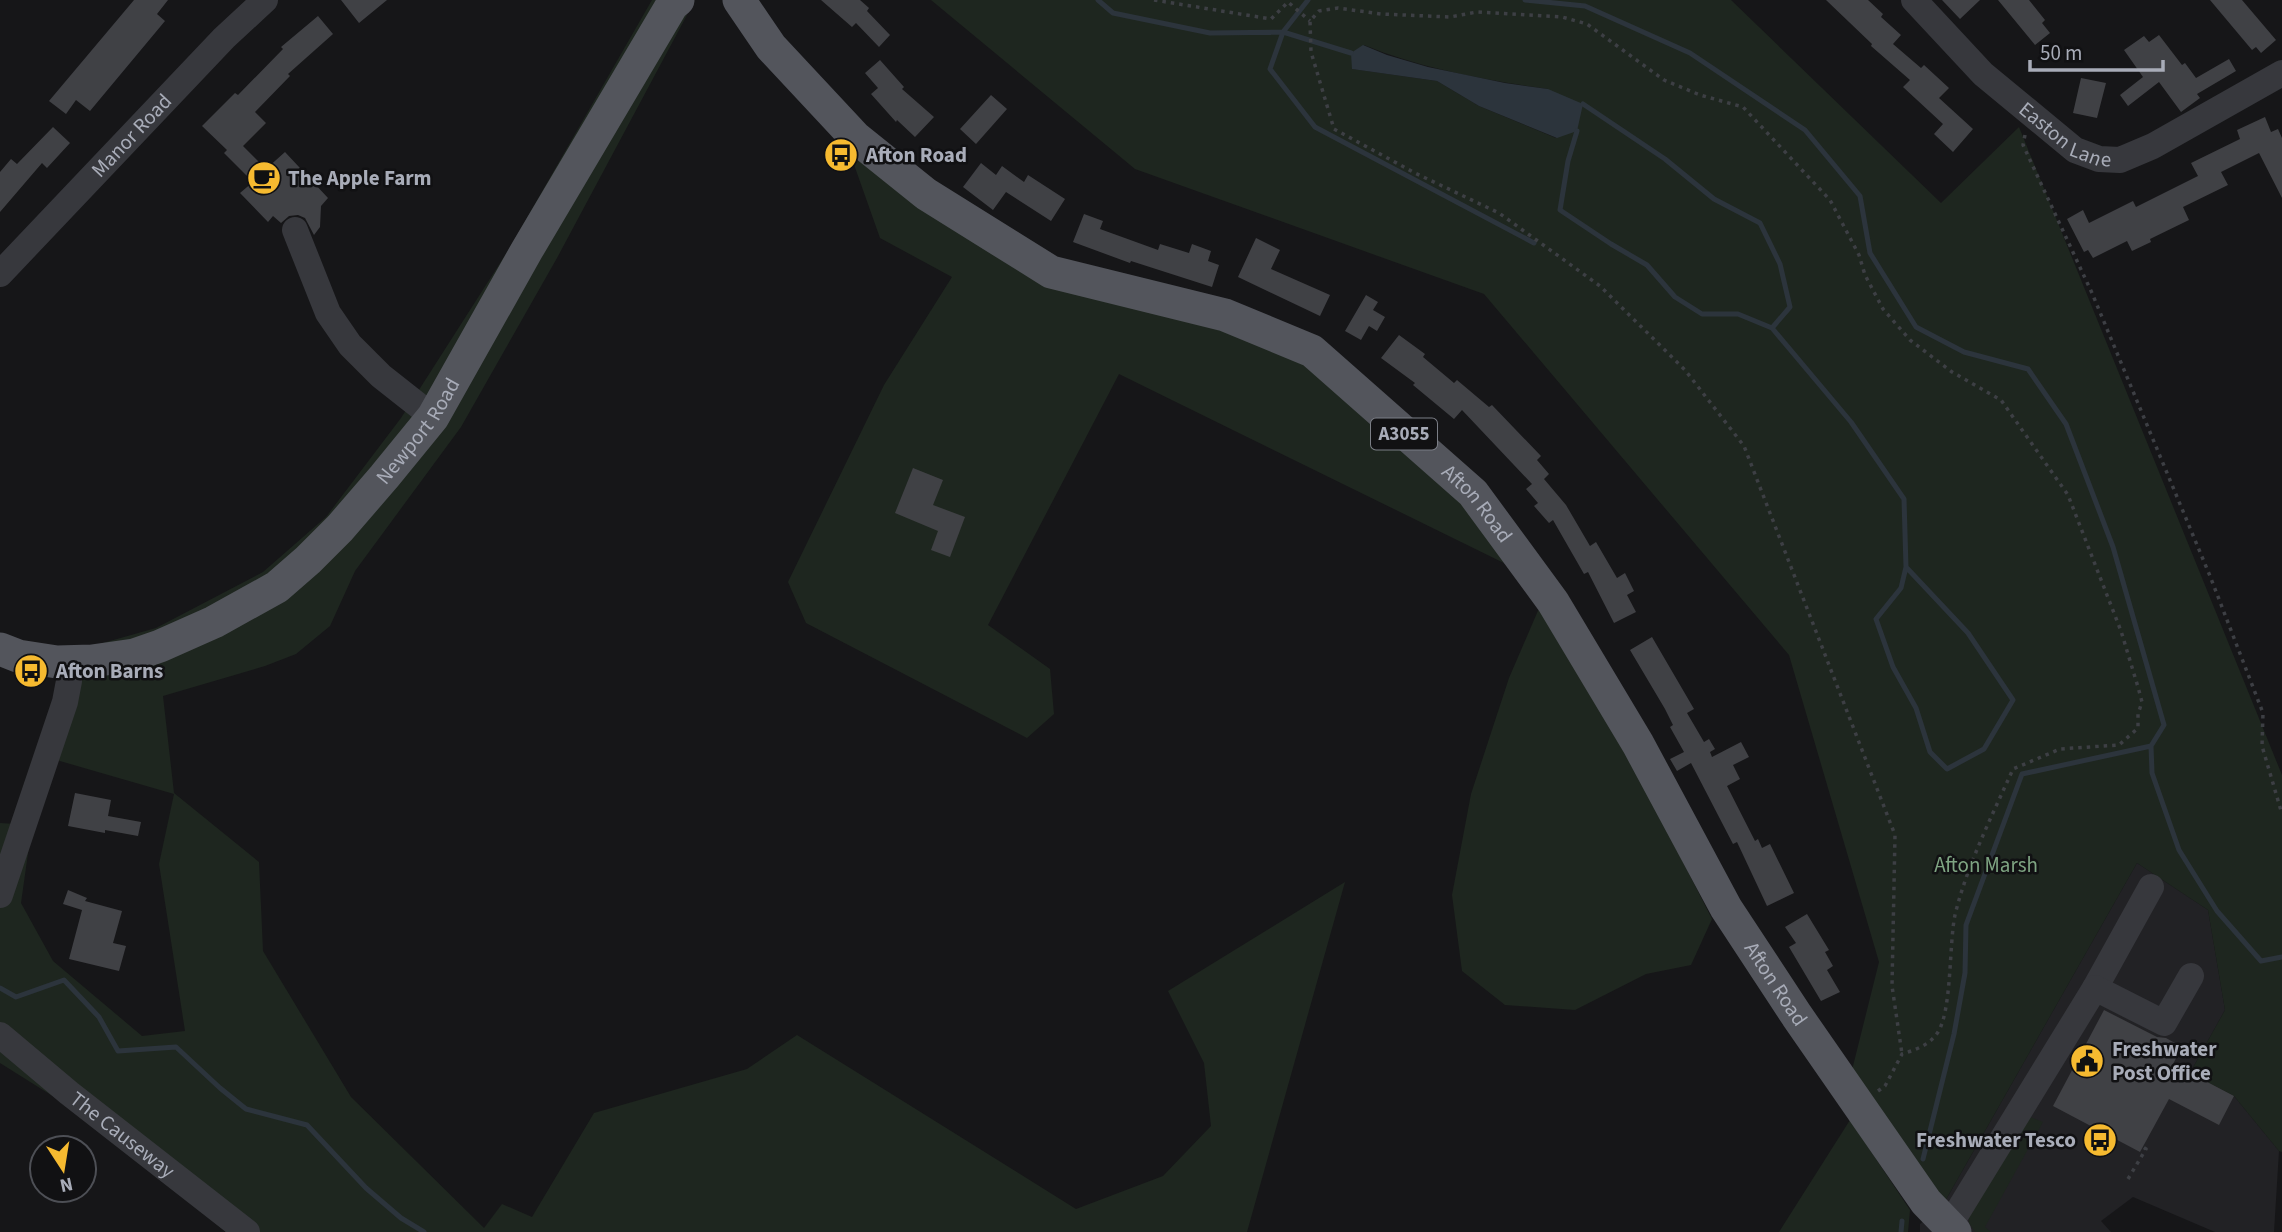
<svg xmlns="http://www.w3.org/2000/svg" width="2282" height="1232" font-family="'Source Sans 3',sans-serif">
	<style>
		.built { fill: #222225 }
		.green { fill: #1e261f; fill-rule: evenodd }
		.water { fill: #2c343c }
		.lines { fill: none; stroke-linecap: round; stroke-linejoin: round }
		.stream { stroke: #2c343c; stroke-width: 5 }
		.building { fill: #404145 }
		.path { stroke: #3d3f44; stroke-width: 3.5; stroke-dasharray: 3.5 5; stroke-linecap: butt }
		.minor { stroke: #37383d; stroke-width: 26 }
		.major { stroke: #53555c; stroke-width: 33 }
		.labels { text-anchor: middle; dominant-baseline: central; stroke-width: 5; stroke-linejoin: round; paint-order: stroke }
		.shield { fill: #111113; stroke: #7b7e86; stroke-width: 2 }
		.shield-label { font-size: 19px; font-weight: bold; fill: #a8acb8 }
		.street-label { font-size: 21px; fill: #a8acb8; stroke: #111113 }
		.poi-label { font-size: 21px; font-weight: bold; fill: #a8acb8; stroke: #111113; text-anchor: start }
		.park-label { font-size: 21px; fill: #7ea482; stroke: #111113 }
	</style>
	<rect width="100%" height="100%" fill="#161618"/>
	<!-- built -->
	<path class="built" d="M2137,863L2208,910L2225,1010L2190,1073L2234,1096L2279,1151L2274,1232H2215L2133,1197L2101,1221L2111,1232H1920V1224L1944,1203Z"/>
	<!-- green -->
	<path class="green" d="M652,0H675L687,15L557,258L461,427L355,571L330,626L296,654L265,666L163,696L174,793L259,862L263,951L351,1097L484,1228L502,1204L532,1217L594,1113L747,1069L797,1035L1076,1209L1163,1176L1211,1126L1204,1063L1168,991L1345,882L1247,1232H226L78,1112L0,1063V823L32,825L21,903L53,961L142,1036L185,1031L159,864L174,794L53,759L85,648L156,628L263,572L326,517L401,418L509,249Z
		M931,0H1731L1941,203L2019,127L2282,775V1152L2279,1151L2234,1096L2190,1073L2225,1010L2208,910L2137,863L1944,1203L1850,1078L1879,962L1789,655L1484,294L1135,169ZM1364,45C1422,69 1486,80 1548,89L1556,138L1479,106L1437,81L1353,69Z
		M846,142L919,199L1221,329L1310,362L1465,496L1512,567L1119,374L988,625L1050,669L1054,714L1027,738L806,623L788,582L884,385L952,277L880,238Z
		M1540,606L1624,746L1712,919L1691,965L1646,974L1575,1010L1505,1005L1462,971L1452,895L1471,794L1509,678Z
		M2025,1115L2043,1122L1985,1227L1991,1232H1975L1969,1223V1208Z
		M1850,1120L1910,1210L1908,1232H1779Z"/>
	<!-- water -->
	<path class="water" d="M1363,45L1387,55L1428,67L1505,83L1548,89L1583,104L1577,131L1557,138L1479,106L1437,81L1352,69L1351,53Z"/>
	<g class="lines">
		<!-- stream -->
		<path class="stream" d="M1098,0L1113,13L1210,33L1283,32L1351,53
			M1308,0L1283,32L1270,69L1315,127L1534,243
			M1525,0L1585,6L1690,53L1805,130L1860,196L1870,253L1916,327L1964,352L2028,369L2066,424L2113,547L2164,725L2151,746L2022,774L1966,925L1965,973L1954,1034L1923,1159
			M1583,104L1665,159L1714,199L1760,223L1780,264L1790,307L1772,328
			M1577,131L1568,161L1560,210L1611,244L1647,265L1675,297L1702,314H1738L1772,328L1851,422L1904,499L1906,567L1968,633L2013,700L1984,749L1947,769L1930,752L1916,708L1893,667L1876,619L1901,588L1906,567
			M2151,746L2152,773L2179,850L2217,911L2261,961L2282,957
			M0,988L16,997L64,980L99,1017L118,1051L176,1047L220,1088L246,1109L307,1125L366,1188L401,1218L424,1232
			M1901,1232L1902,1221"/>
	</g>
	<!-- building -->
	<path class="building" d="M134,0H168L157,14L165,21L90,111L76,100L66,114L49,101Z
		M341,0H387L359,23Z
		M821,0H860L869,8L867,11L890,35L879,47L856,23L852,27Z
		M1826,0H1868L1883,14L1881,17L1901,35L1893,44L1921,68L1924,65L1949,88L1939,98L1973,129L1953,152L1934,134L1943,124L1903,87L1910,80L1871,46L1872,44Z
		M1942,0H1980L1960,19Z
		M1998,0H2029L2045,20L2042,23L2050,33L2035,45Z
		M2210,0H2242L2276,40L2261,53L2256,47L2252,50Z
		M318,16L333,34L288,74L290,76L255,112L266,123L243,146L266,169L285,152L328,198L321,206L320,227L314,235L305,218L298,215L289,216L281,223L273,216L268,222L240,193L253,182L224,153L227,150L202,126L235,93L238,95L283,49L281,47Z
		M2159,35L2182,65L2185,63L2196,78L2229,59L2236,71L2197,94L2200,98L2181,112L2159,82L2128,106L2120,95L2143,77L2124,50L2144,36L2149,42Z
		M880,60L904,87L902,89L934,117L915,137L897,120L896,122L871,94L878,88L865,73Z
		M2081,78L2106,83L2097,118L2073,113Z
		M991,95L1007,109L976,144L960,129Z
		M2265,117L2271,132L2278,129L2282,138V198L2259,153L2221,172L2228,185L2183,207L2189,220L2150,239L2151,242L2132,251L2127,241L2093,258L2088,250L2084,252L2067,219L2083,210L2089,223L2133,201L2136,207L2198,176L2191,163L2240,139L2237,130Z
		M53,127L70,143L47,168L42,163L0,212V172L11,159L17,164Z
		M981,163L996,175L1002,166L1024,182L1028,175L1065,199L1051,221L1006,192L993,210L963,187Z
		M1084,214L1103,221L1100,229L1158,250L1160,244L1189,253L1192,244L1211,251L1208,261L1219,265L1212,287L1131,261L1130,263L1073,242Z
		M1256,238L1280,250L1271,269L1330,295L1320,316L1238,277Z
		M1366,295L1378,302L1373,310L1385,317L1377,331L1369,326L1361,340L1345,331Z
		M1399,335L1425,354L1423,357L1454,383L1457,380L1489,407L1492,405L1541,456L1537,460L1549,474L1544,479L1566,505L1590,546L1596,542L1617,578L1625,573L1634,591L1627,595L1636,612L1614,623L1588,572L1584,574L1553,520L1549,523L1534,506L1538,503L1526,489L1532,484L1462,410L1454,419L1413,385L1415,383L1381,358Z
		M913,468L943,480L933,505L965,517L950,557L931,550L938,531L895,513Z
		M1652,637L1694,709L1687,713L1704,742L1709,739L1715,749L1710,752L1712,757L1741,742L1749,757L1733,765L1740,779L1727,786L1755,841L1758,839L1762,848L1770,844L1794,893L1767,906L1737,842L1733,844L1691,763L1677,771L1670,759L1684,752L1670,727L1673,725L1665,709L1630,650Z
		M75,793L111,800L108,816L141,822L138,836L105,830V833L68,826Z
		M68,890L87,898L85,901L122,911L113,943L126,946L119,971L69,959L82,910L63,904Z
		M1807,914L1829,950L1825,952L1833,966L1827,970L1840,992L1821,1001L1789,947L1796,943L1785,927Z
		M2104,1010L2157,1037L2166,1038L2182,1047L2173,1064L2234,1096L2219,1125L2169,1099L2140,1152L2053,1106Z"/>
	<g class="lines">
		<!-- path -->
		<path class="path" d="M1154,0L1271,19L1288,2L1310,21
			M2025,135L2023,145L2092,293L2210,576L2263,713L2262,746L2282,814
			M1878,1091L1885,1086L1902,1054C1915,1050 1930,1045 1938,1032C1952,1010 1949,943 1955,915C1967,865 1992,816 2013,769L2060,749L2119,745L2138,728V714L2142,702L2138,687L2121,631L2068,495L2001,400L1952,372L1910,340L1883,309L1865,275L1859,255L1830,200L1743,107L1700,95L1664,80L1587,24L1562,17L1477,12L1450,17L1381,14L1338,8L1319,11L1310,21L1311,52L1334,129L1415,173L1499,213L1600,286L1685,370L1744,446L1895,835L1892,986L1902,1054
			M2128,1179L2146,1149L2143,1147"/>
		<!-- minor -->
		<g class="minor">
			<path id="s1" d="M1914,0L1983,74L2075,150L2099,159L2120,160L2153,146L2282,73"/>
			<path d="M295,230L328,313L350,345L381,376L433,417"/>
			<path id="s2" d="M0,274L224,38L265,0"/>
			<path d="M0,895L65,702L69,681L68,662"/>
			<path d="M2095,988L2151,887"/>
			<path id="s3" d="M0,1035L69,1093L247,1232"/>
			<path d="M1949,1226L2095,988L2164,1023L2191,976"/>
		</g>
		<!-- major -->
		<g class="major">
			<path id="s4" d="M739,0L771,47L855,137L926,194L1051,272L1225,315L1312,351L1473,493L1553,602L1638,744L1726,908L1797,1016L1926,1202L1955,1232"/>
			<path id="s5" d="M0,649L18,656L57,662L92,661L134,655L160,646L214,622L277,587L308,560L340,528L384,477L433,417L527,250L672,5L678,0"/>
		</g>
	</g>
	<!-- icons -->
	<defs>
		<g id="bus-disc" transform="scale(1.75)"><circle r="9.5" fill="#f6ba30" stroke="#111113"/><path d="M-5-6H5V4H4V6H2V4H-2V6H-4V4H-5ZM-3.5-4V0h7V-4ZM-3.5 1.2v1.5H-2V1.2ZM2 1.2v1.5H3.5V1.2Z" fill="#111"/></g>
		<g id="cafe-disc" transform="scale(1.75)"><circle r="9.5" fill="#f6ba30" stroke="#111113"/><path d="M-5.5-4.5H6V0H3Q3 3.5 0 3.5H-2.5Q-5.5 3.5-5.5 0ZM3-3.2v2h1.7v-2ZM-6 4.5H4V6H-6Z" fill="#111"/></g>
		<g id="civic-disc" transform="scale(1.75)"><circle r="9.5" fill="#f6ba30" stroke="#111113"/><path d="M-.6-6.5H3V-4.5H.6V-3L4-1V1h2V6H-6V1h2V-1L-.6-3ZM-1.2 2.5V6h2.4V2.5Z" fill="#111"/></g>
	</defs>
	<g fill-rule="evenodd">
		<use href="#bus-disc" x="841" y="155"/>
		<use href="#cafe-disc" x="264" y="178"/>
		<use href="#bus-disc" x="31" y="671"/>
		<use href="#civic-disc" x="2087" y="1061"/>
		<use href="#bus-disc" x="2100" y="1140"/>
	</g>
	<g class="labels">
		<!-- shield labels -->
		<rect class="shield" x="1371" y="418.5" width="66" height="31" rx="5"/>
		<g class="shield-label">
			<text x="1404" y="434">A3055</text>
		</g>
		<!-- street labels -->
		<g class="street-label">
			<text stroke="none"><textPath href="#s1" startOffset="205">Easton Lane</textPath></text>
			<text stroke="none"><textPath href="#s2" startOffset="191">Manor Road</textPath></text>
			<text stroke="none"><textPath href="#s5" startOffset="506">Newport Road</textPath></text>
			<text stroke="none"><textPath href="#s4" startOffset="917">Afton Road</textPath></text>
			<text stroke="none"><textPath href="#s4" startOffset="1484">Afton Road</textPath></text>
			<text stroke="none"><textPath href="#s3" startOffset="158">The Causeway</textPath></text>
		</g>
		<!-- poi labels -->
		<g class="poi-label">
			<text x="866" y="155">Afton Road</text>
			<text x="288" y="178">The Apple Farm</text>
			<text x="56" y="671">Afton Barns</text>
			<text x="2112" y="1049">Freshwater<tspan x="2112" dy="24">Post Office</tspan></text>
			<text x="2076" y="1140" text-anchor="end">Freshwater Tesco</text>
		</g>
		<!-- park labels -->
		<g class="park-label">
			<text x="1986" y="865">Afton Marsh</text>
		</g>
	</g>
	<!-- north arrow -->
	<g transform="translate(63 1169) rotate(168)"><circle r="33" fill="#111113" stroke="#4d4f55" stroke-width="2"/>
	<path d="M0-5L12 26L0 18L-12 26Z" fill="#f6ba30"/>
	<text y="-10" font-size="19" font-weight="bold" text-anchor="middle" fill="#a8acb8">N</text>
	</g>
	<!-- scale -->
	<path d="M2030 60v10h133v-10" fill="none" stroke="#a8acb8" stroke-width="3.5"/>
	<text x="2040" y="60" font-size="21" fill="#a8acb8" stroke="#111113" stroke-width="5" paint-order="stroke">50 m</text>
</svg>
